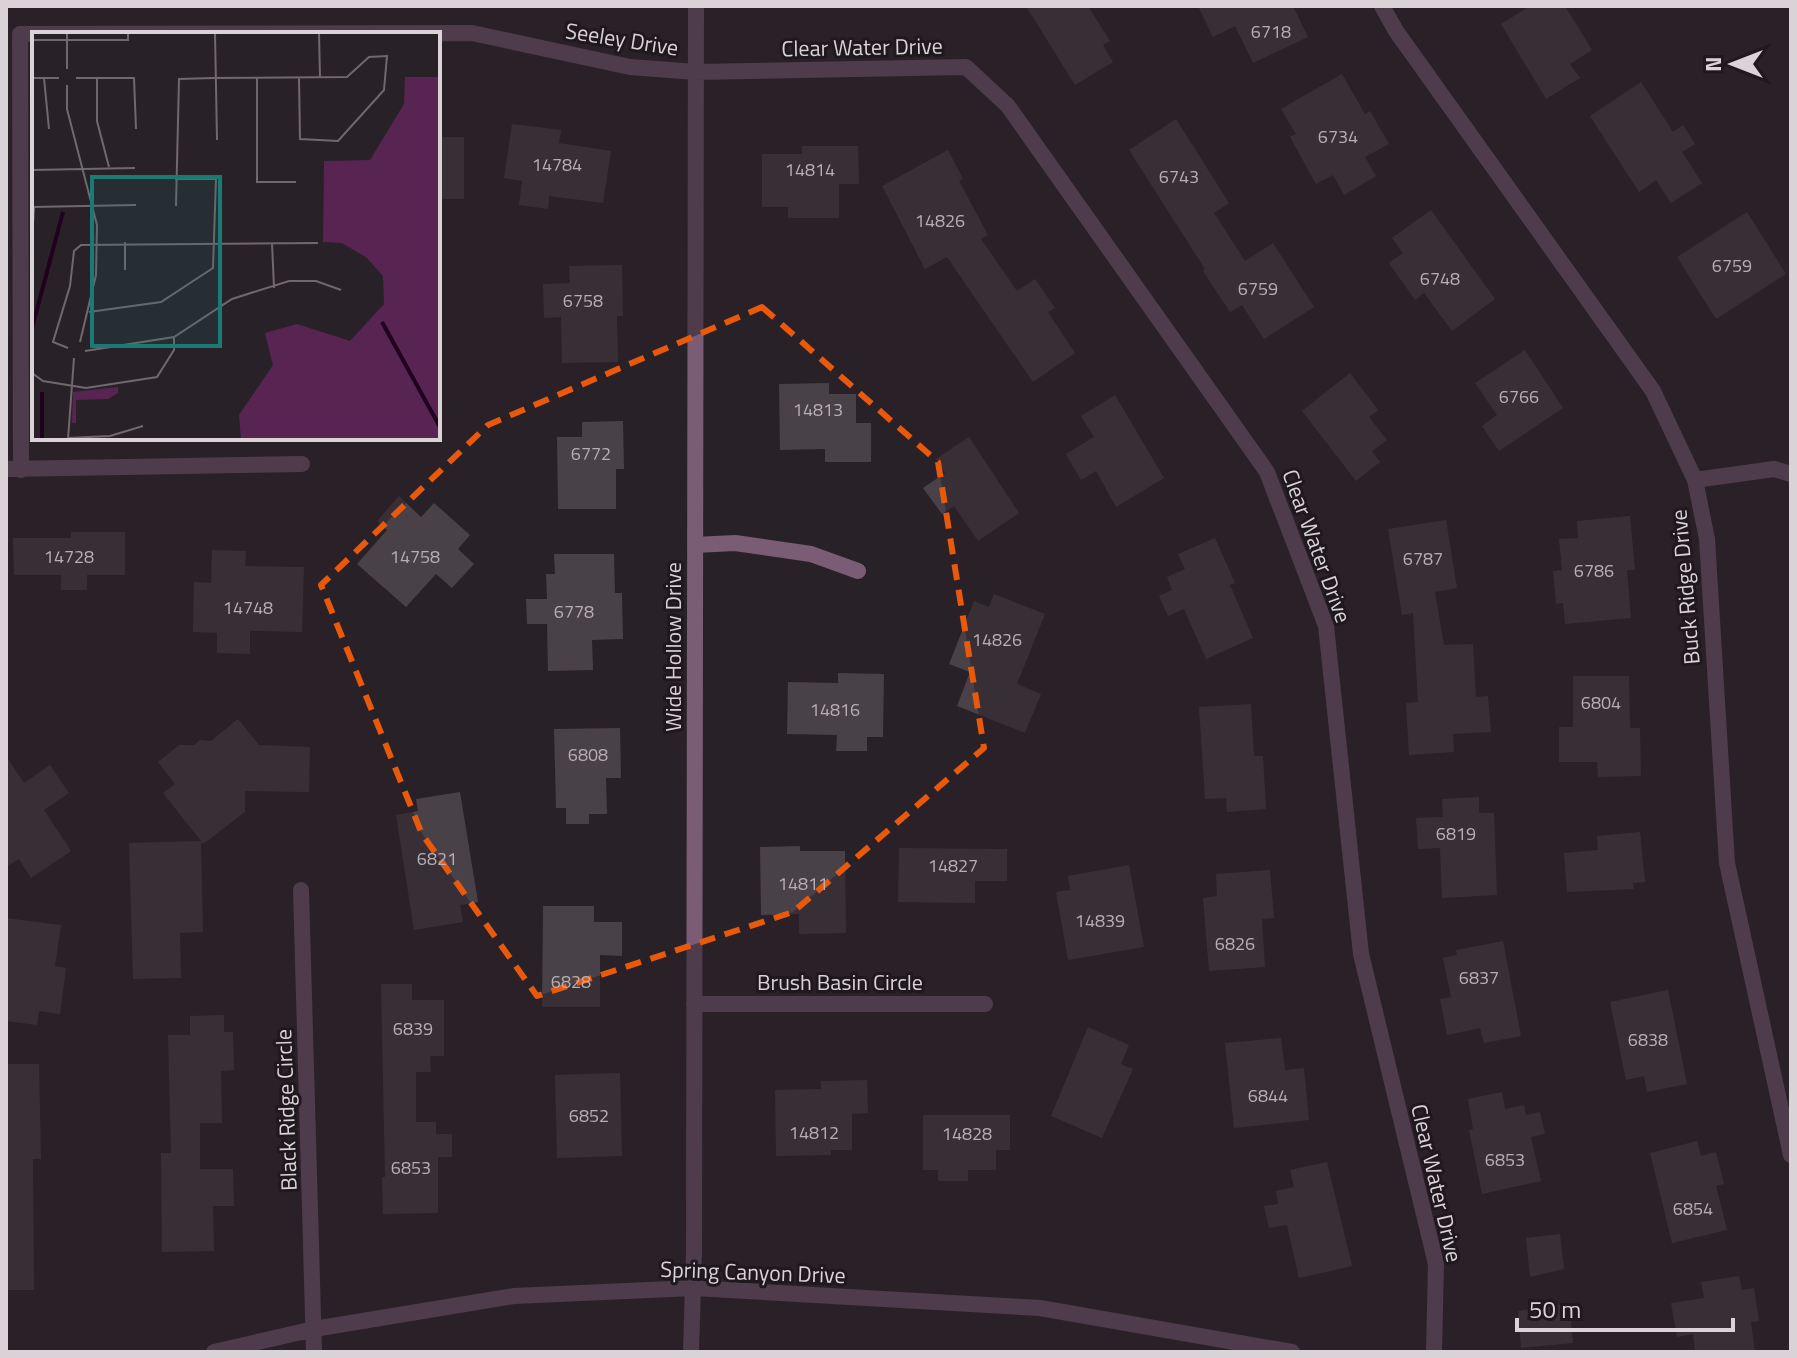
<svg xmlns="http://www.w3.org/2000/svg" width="1797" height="1358" font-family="'Titillium Web',sans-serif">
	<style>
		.building { fill: #494148 }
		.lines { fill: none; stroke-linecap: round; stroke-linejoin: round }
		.street { stroke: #7a5c75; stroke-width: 16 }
		.marked { fill: none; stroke: #e8590c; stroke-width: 6; stroke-dasharray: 16 10; stroke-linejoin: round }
		.labels { text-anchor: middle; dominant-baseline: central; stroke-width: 6; stroke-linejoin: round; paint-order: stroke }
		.number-label { font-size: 18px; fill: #b5aeb4 }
		.street-label { font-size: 22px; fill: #d9d3d8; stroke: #1f181e }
		.inset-river { fill: none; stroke: #20011e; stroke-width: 4 }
		.inset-road { fill: none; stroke: #6f686e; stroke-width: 2 }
		.view { fill: #197b73; fill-opacity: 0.15; stroke: #197b73; stroke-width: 4 }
		.inset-edge { fill: none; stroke: #d9d3d8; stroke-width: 4 }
	</style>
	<rect width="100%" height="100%" fill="#292128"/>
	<!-- building -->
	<path class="building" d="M1026,6H1088L1110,41L1103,45L1113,62L1075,85Z
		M1198,6H1293L1308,37L1253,63L1235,26L1213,37Z
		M1530,6H1565L1592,50L1570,64L1580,78L1546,99L1501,24Z
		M1342,74L1365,114L1370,111L1389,144L1365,157L1376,176L1344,195L1333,175L1316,184L1290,137L1296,134L1281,109Z
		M1641,82L1673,132L1683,125L1695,144L1682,152L1702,183L1671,203L1656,180L1639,192L1590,116Z
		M1176,119L1229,203L1214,213L1245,261L1273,243L1314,307L1264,339L1242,305L1230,312L1203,271L1205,269L1129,150Z
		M512,124L561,130L559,143L611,151L603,203L549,196L548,209L519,205L522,181L504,178Z
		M438,137H464V199H438Z
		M802,146H858L859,184H839V218H788V207H762V154H802Z
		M948,150L963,179L959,181L988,235L981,239L1017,291L1035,279L1055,308L1048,312L1075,353L1033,382L947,257L925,269L882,186Z
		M1431,210L1495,299L1452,331L1424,293L1415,300L1389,263L1403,253L1392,238Z
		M1747,212L1786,274L1716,319L1677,257Z
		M622,265L623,316H617L618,362L562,363L561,317L544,318L543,284L570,283L569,266Z
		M1525,350L1563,408L1499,451L1482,426L1497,415L1475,383Z
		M1350,373L1378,410L1369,417L1387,440L1372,451L1380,462L1356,481L1302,411Z
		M829,383V394H856V423H871V462H825V449L780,450L779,384Z
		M1115,395L1164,478L1116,507L1096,471L1081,480L1066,454L1094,437L1081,416Z
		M623,421L624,469H616V509H558L557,437H582V422Z
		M969,437L1019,513L978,541L954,506L942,514L923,488L945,473L936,459Z
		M399,496L421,517L434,503L470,535L458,549L474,564L452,588L436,574L406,607L357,564L387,530L377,521Z
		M1630,516L1635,570H1627L1631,618L1565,624L1563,603L1556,604L1553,571L1562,570L1559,539L1578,538L1577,521Z
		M1446,520L1457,588L1435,592L1444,645L1473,644L1476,697L1488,696L1491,732L1453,734L1454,752L1409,755L1406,703L1418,702L1413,613L1402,615L1388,529Z
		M71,532H125V575H87V590H61V575H14L13,538H71Z
		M1215,538L1235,583L1230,585L1253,638L1206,659L1184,609L1168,616L1159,596L1172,590L1167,577L1185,569L1178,554Z
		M212,550L246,551L245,566L304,567L302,632L250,631V654L217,653V633L193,632L194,582L211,583Z
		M554,554H614L615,593H622L623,639L592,640L593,670L548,671L547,624H527L526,599H547L546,574H555Z
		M994,594L1045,614L1017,684L1041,694L1025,733L957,706L970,672L949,664L974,601L989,607Z
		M838,673L884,674L883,737H867V751H836L837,735L787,734L788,682L838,683Z
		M1573,676H1629L1630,728H1640L1641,776L1598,777L1597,762H1559V727H1573Z
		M1251,704L1254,756H1263L1266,809L1227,812L1226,798L1205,799L1199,707Z
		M238,719L259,745L310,747L309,792L245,791V812L203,844L201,842L203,932L180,933L181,978L133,979L129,843L201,841L163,793L175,784L158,762L179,745H194L200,740L211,741Z
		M620,728L621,778H606L607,814H589V824H566V808H556L554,729Z
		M6,756L24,783L50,765L69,793L44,810L71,851L31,878L19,859L6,867Z
		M460,792L478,902L460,905L463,922L414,930L396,815L418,811L416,799Z
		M1479,797V813H1494L1497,895L1442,898L1440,848L1418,849L1416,818L1443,817L1442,799Z
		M1640,832L1645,882L1633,883L1634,889L1567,892L1564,853L1598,850L1597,836Z
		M800,846V851H845L846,933L799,934V914L761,915L760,847Z
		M899,848L1007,849V881H975V903L898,902Z
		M1129,865L1144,947L1068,960L1056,892L1070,890L1068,876Z
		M1270,870L1274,918L1262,919L1265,967L1209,971L1203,898L1217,896L1216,874Z
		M543,906H594V922H622V956L600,955V1007H542Z
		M6,918L61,925L55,966L66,968L60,1014L39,1011L37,1025L6,1021Z
		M1503,941L1521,1036L1484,1043L1480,1028L1447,1035L1440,999L1451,997L1443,958L1457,955L1456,950Z
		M381,984H412V1000H444V1056H430L431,1072H416V1122H436V1134H452V1157H438V1213L383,1214L382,1177H385Z
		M1668,990L1687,1084L1647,1092L1644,1076L1626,1080L1610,1002Z
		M224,1015V1032H233L234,1070L221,1071L222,1123H200V1169H233L234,1206H213L214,1251L162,1252L161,1153H171L168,1035H190V1016Z
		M1088,1027L1129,1045L1121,1064L1133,1069L1102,1138L1051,1116Z
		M1281,1038L1285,1070L1304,1068L1309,1120L1234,1128L1225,1043Z
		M6,1064H39L41,1159H33L34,1290H6Z
		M620,1073L622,1156L557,1158L555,1075Z
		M867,1080L868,1113L852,1114V1150H831V1155L776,1156L775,1090L821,1089V1081Z
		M1502,1092L1505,1109L1524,1105L1526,1115L1540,1112L1545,1134L1531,1137L1541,1181L1482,1194L1469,1130L1473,1129L1468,1099Z
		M923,1115H1010V1150H996V1170H968V1181H938V1170H923Z
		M1697,1141L1701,1156L1716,1152L1724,1184L1716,1186L1727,1230L1672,1243L1650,1153Z
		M1327,1162L1352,1266L1299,1278L1287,1225L1269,1228L1264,1206L1278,1204L1276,1191L1294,1187L1290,1170Z
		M1560,1234L1564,1269L1530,1277L1526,1238Z
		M1739,1276L1742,1290L1754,1288L1759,1321L1751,1322L1755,1352H1695L1693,1334L1677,1337L1671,1303L1704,1298L1701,1282Z
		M1569,1303L1573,1343L1521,1348L1518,1311Z"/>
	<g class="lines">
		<!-- street -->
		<path class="street" d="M1382,6L1396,31L1653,391L1695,480L1707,539L1727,863L1791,1155
			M6,469L302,464
			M21,470L20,34L472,33L630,67L696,72L966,67L1008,106L1267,472L1326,626L1361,954L1436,1264L1434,1352
			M1695,480L1774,469L1791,474
			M695,545L735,543L811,554L858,571
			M301,890L314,1352
			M694,1004H985
			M214,1352L314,1329L514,1296L694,1288L1040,1308L1292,1352
			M691,1352L694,1250L696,6"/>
	</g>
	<!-- marked area -->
	<path d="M0 0H1797V1358H0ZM762,307L938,462L984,748L793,912L537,996L422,834L321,585L488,425Z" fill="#292128" fill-opacity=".55" fill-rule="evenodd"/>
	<path class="marked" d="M762,307L938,462L984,748L793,912L537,996L422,834L321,585L488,425Z"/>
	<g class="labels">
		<!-- number labels -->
		<g class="number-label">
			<text x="1271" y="31">6718</text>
			<text x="1338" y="136">6734</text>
			<text x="557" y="164">14784</text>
			<text x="810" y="169">14814</text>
			<text x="1179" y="176">6743</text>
			<text x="940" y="220">14826</text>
			<text x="1732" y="265">6759</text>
			<text x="1440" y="278">6748</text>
			<text x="1258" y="288">6759</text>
			<text x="583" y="300">6758</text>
			<text x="1519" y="396">6766</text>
			<text x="818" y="409">14813</text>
			<text x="591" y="453">6772</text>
			<text x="69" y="556">14728</text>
			<text x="415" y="556">14758</text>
			<text x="1423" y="558">6787</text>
			<text x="1594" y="570">6786</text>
			<text x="248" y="607">14748</text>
			<text x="574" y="611">6778</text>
			<text x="997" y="639">14826</text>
			<text x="1601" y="702">6804</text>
			<text x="835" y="709">14816</text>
			<text x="588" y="754">6808</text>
			<text x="1456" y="833">6819</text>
			<text x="437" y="858">6821</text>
			<text x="953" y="865">14827</text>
			<text x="803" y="883">14811</text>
			<text x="1100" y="920">14839</text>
			<text x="1235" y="943">6826</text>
			<text x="1479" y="977">6837</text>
			<text x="571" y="981">6828</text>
			<text x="413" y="1028">6839</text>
			<text x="1648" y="1039">6838</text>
			<text x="1268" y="1095">6844</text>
			<text x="589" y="1115">6852</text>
			<text x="814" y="1132">14812</text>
			<text x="967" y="1133">14828</text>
			<text x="1505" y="1159">6853</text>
			<text x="411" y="1167">6853</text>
			<text x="1693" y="1208">6854</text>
		</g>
		<!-- street labels -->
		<g class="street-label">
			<text transform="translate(622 39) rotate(9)">Seeley Drive</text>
			<text transform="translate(862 47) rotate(-1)">Clear Water Drive</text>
			<text transform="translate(1317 546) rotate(70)">Clear Water Drive</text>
			<text transform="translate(1685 587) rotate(-95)">Buck Ridge Drive</text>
			<text transform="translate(673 647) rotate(-90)">Wide Hollow Drive</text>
			<text x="840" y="982">Brush Basin Circle</text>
			<text transform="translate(286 1110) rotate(-92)">Black Ridge Circle</text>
			<text transform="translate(1437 1183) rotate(77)">Clear Water Drive</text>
			<text transform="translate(753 1272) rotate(2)">Spring Canyon Drive</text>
		</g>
	</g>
	<!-- overview -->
	<g transform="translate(32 32)">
		<rect width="408" height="408" fill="#292128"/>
		<path d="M373,45H408V407H209L207,383L241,333L233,301L265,292L318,309L352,272L351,244L335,226L310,211L291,210L292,129L338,128L372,72ZM86,355V361L76,367L44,368V391H40L41,360Z" fill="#582553"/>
		<path class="inset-river" d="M350,290L408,395M0,296L31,180M10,360V407"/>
		<path class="inset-road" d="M35,1V37M183,1L185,108M287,1L288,45M0,8H96V1M0,46H27M12,46L17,97M44,46H102L104,97M65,46V89L77,135M225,46V150H264M35,53V77L65,193L64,243L48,310M0,138L103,136M144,174L147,47L181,46L315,45L337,25L355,24L352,58L306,109L268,107L267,46M0,175L104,173M0,209L2,175M240,211L242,256M93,238V210M57,280L129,270L181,236L184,147H143M36,316L21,310L38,254L42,219L49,213L286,211M53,319L142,305L200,267L257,249H284L309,258M0,341L11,349L54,356L125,345L142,318V305M36,406L78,404L111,394M36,407L42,326"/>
		<path class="view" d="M60,145H188V314H60Z"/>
		<rect width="408" height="408" class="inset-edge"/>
	</g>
	<!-- border -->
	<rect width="1797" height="1358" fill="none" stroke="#d9d3d8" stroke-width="16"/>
	<!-- north arrow -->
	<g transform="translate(1733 64) rotate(270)" stroke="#1f181e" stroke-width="6" paint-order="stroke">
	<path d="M0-6L14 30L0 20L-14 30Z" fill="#d9d3d8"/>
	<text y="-12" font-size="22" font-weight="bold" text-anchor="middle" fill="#d9d3d8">N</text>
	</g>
	<!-- scale -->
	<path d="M1517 1318v12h216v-12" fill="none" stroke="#d9d3d8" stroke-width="4"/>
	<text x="1529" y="1318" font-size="24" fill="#d9d3d8" stroke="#1f181e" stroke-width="6" paint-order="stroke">50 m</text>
</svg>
